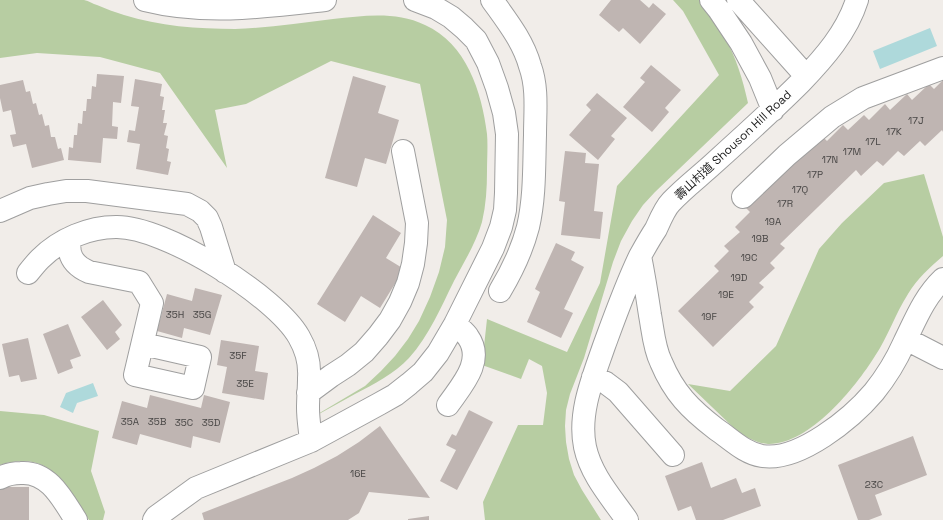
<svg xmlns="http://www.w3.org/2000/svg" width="943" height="520" font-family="'Space Grotesk','Noto Sans TC',sans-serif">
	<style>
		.forest { fill: #b7cda2 }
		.water { fill: #aed9db }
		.building { fill: #bfb5b2 }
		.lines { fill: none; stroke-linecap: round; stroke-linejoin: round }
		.minor-casing { stroke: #9f9f9f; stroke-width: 24 }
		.minor { stroke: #fff; stroke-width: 22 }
		.labels { text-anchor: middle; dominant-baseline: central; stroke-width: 3; stroke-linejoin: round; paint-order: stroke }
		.number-label { font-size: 10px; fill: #494746 }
		.street-label { font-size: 12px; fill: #222; stroke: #fff }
	</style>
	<rect width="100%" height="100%" fill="#f1ede9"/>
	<!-- forest -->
	<path class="forest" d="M0,0C20,0 41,0 61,0C68,0 77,0 84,0C89,1 93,4 97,5C106,9 115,12 124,15C159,26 198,29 235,29C267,28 300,23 333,19C364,16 395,11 425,25C466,43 482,92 487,134C488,146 487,159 487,171C487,188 486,205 482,222C476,243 464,262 454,281C441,307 429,336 409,358C394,374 374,384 355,394C337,404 319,414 301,424L365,386L381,371L395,356L408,339L419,321L430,297L439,272L445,247L447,220L420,84L331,61L246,104L215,110L227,168L160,73L100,57L37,53L0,58Z
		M673,0H701C709,12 717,24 724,36C736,57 743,80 748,103L655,192L643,205L632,221L621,241L613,262L584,358L570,394L566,410L565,426L566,442L569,459L574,475L582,490L601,520H485L483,502L518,425H543L547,393L542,366L529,359L521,379L482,365L487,319L567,352L600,283L617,186L719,75L683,11Z
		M924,174L943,237V256C930,267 917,279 908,294C895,314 888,337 875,356C855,388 809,445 768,444C756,443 746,437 737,431L688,384L730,391L776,346L819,249L842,223L884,183Z
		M0,411L44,415L99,431L91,471L105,512L103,520H89C73,496 57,462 25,461C16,461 8,462 0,465Z"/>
	<!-- water -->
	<path class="water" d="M930,28L937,46L880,69L873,51Z
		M93,383L98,396L77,403L73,413L60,407L66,393Z"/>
	<!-- building -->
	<path class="building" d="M611,0H640L649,8L653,3L666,14L640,44L623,28L619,32L599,15Z
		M651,65L681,90L665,108L669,112L652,132L623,107L645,82L640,78Z
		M97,74L124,76L121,103L113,102L112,126L118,127L117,139L103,138L101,163L68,160L69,147L73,148L74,135H77L78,123L82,124L83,111H86L87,99H91L92,86L96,87Z
		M353,76L386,86L378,113L399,120L386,164L365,158L357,187L325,178Z
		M135,79L162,84L160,96L164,97L162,110H165L163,123H167L164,135L168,136L166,148L169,149L167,161L171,162L168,175L136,169L140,144L127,142L129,130L135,131L139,107L131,106Z
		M23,80L26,92L30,91L33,104L36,103L39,115L42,114L45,126L49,125L51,137H55L58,149L61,148L64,160L32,168L26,144L13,147L10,135L16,134L11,110L3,112L0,98V85Z
		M943,80V132L942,130L925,146L920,141L904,156L898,151L883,166L877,161L861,176L856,170L780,244L785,248L770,263L775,268L759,283L764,287L749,302L754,307L713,347L678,311L719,271L714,266L729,251L724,246L740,232L735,227L750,212L745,207L820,134L827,141L843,125L848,130L864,115L869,120L885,104L890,110L907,94L912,100L929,84L934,89Z
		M597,93L627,118L611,136L615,139L598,160L569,135L591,110L586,105Z
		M565,151L586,153L585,163L599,164L594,211L603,212L600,239L561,235L565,202L559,201Z
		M373,215L401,233L386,258L404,269L380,308L361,296L345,322L317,304Z
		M556,243L575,252L571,260L584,267L564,309L573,313L561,338L527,322L540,292L535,289Z
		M195,288L222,295L210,335L184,328L182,338L157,331L167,294L192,301Z
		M103,300L122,325L115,332L120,339L107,350L81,317Z
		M68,324L81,356L70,360L73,368L58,374L43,334Z
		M28,338L37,379L21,382L19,375L9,377L2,344Z
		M221,340L259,346L255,371L268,373L264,400L222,393L227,367L217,365Z
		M150,395L201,408L204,395L230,402L220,443L193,436L191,448L140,434L137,445L112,438L122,401L147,408Z
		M469,410L493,422L457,490L440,481L456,450L446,445L452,434L456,436Z
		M380,426L430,498L369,492L359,513L348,520H204L202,513L292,478L314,468L337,456L359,442Z
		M913,436L927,475L875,495L882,515L869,520H858L838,465Z
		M702,462L711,488L736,478L742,493L755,488L761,506L723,520H696L691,506L678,511L665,476Z
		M0,487H29V520H0Z
		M429,516V520H408V519Z"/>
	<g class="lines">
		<!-- minor casing -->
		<g class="minor-casing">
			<path id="minor" d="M145,0C205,15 264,7 325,0
				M492,0C507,21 523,41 530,66C538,88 535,112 535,135C534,166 535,197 528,227C522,250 512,271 500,291
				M711,0L719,10L741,43L760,78L773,110
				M738,0L806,76
				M743,197L787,155L832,117L863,98L943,68
				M0,211L30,198L48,194L66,191H87L187,204L200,211L207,218L211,227L225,272
				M70,238C67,255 73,265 89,272L139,282L152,303L135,375L193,388L200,357L143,344
				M640,256C644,276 647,295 650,315C653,331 654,348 661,362C674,393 690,409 716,429C731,439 744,453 762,456C799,462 852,418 874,392C886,377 896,361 904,343C915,321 924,297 943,279
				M28,273C32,268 36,263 40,259C60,239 89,227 116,227C164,226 276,296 299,337C306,349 310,364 309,378C309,388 308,398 308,408C308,419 310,430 311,441
				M906,339L943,358
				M593,377L606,383L618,392L673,455
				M308,393L331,376L348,365L364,352L378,336L390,320L400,302L408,283L413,264L416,243L417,223L403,151
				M448,405C461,386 485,361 468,337C465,332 459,328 455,324
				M0,478C7,474 14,473 21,473C49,471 63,500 76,520
				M154,520L156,517L196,488L311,441L379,404L395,395L409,384L423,372L438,353L455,324L493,248L501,227L505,210L506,193L507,134L504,113L497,88L488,63L476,40L464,28L451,17L436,8L415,0
				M627,520C611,497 591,475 585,447C578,413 593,378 604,346C615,316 626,285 640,256C645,247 650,238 656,229C660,220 665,208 671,202C684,188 700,176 713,164C743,137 773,110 801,82C824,58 847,32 857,0"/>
		</g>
		<!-- minor -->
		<use href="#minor" class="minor"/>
	</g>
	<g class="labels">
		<!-- number labels -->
		<g class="number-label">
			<text x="916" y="120">17J</text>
			<text x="894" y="131">17K</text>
			<text x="873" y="141">17L</text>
			<text x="852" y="151">17M</text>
			<text x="830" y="159">17N</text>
			<text x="815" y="174">17P</text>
			<text x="800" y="189">17Q</text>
			<text x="785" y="203">17R</text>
			<text x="773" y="221">19A</text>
			<text x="760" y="238">19B</text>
			<text x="749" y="257">19C</text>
			<text x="739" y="277">19D</text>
			<text x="726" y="294">19E</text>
			<text x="175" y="314">35H</text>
			<text x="202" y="314">35G</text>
			<text x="709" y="316">19F</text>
			<text x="238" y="355">35F</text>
			<text x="245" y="383">35E</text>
			<text x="130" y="421">35A</text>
			<text x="157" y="421">35B</text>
			<text x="184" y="422">35C</text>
			<text x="211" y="422">35D</text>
			<text x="358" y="473">16E</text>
			<text x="874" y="484">23C</text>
		</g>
		<!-- street labels -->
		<g class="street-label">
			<text transform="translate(733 145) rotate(-43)">壽山村道 Shouson Hill Road</text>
		</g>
	</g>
</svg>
